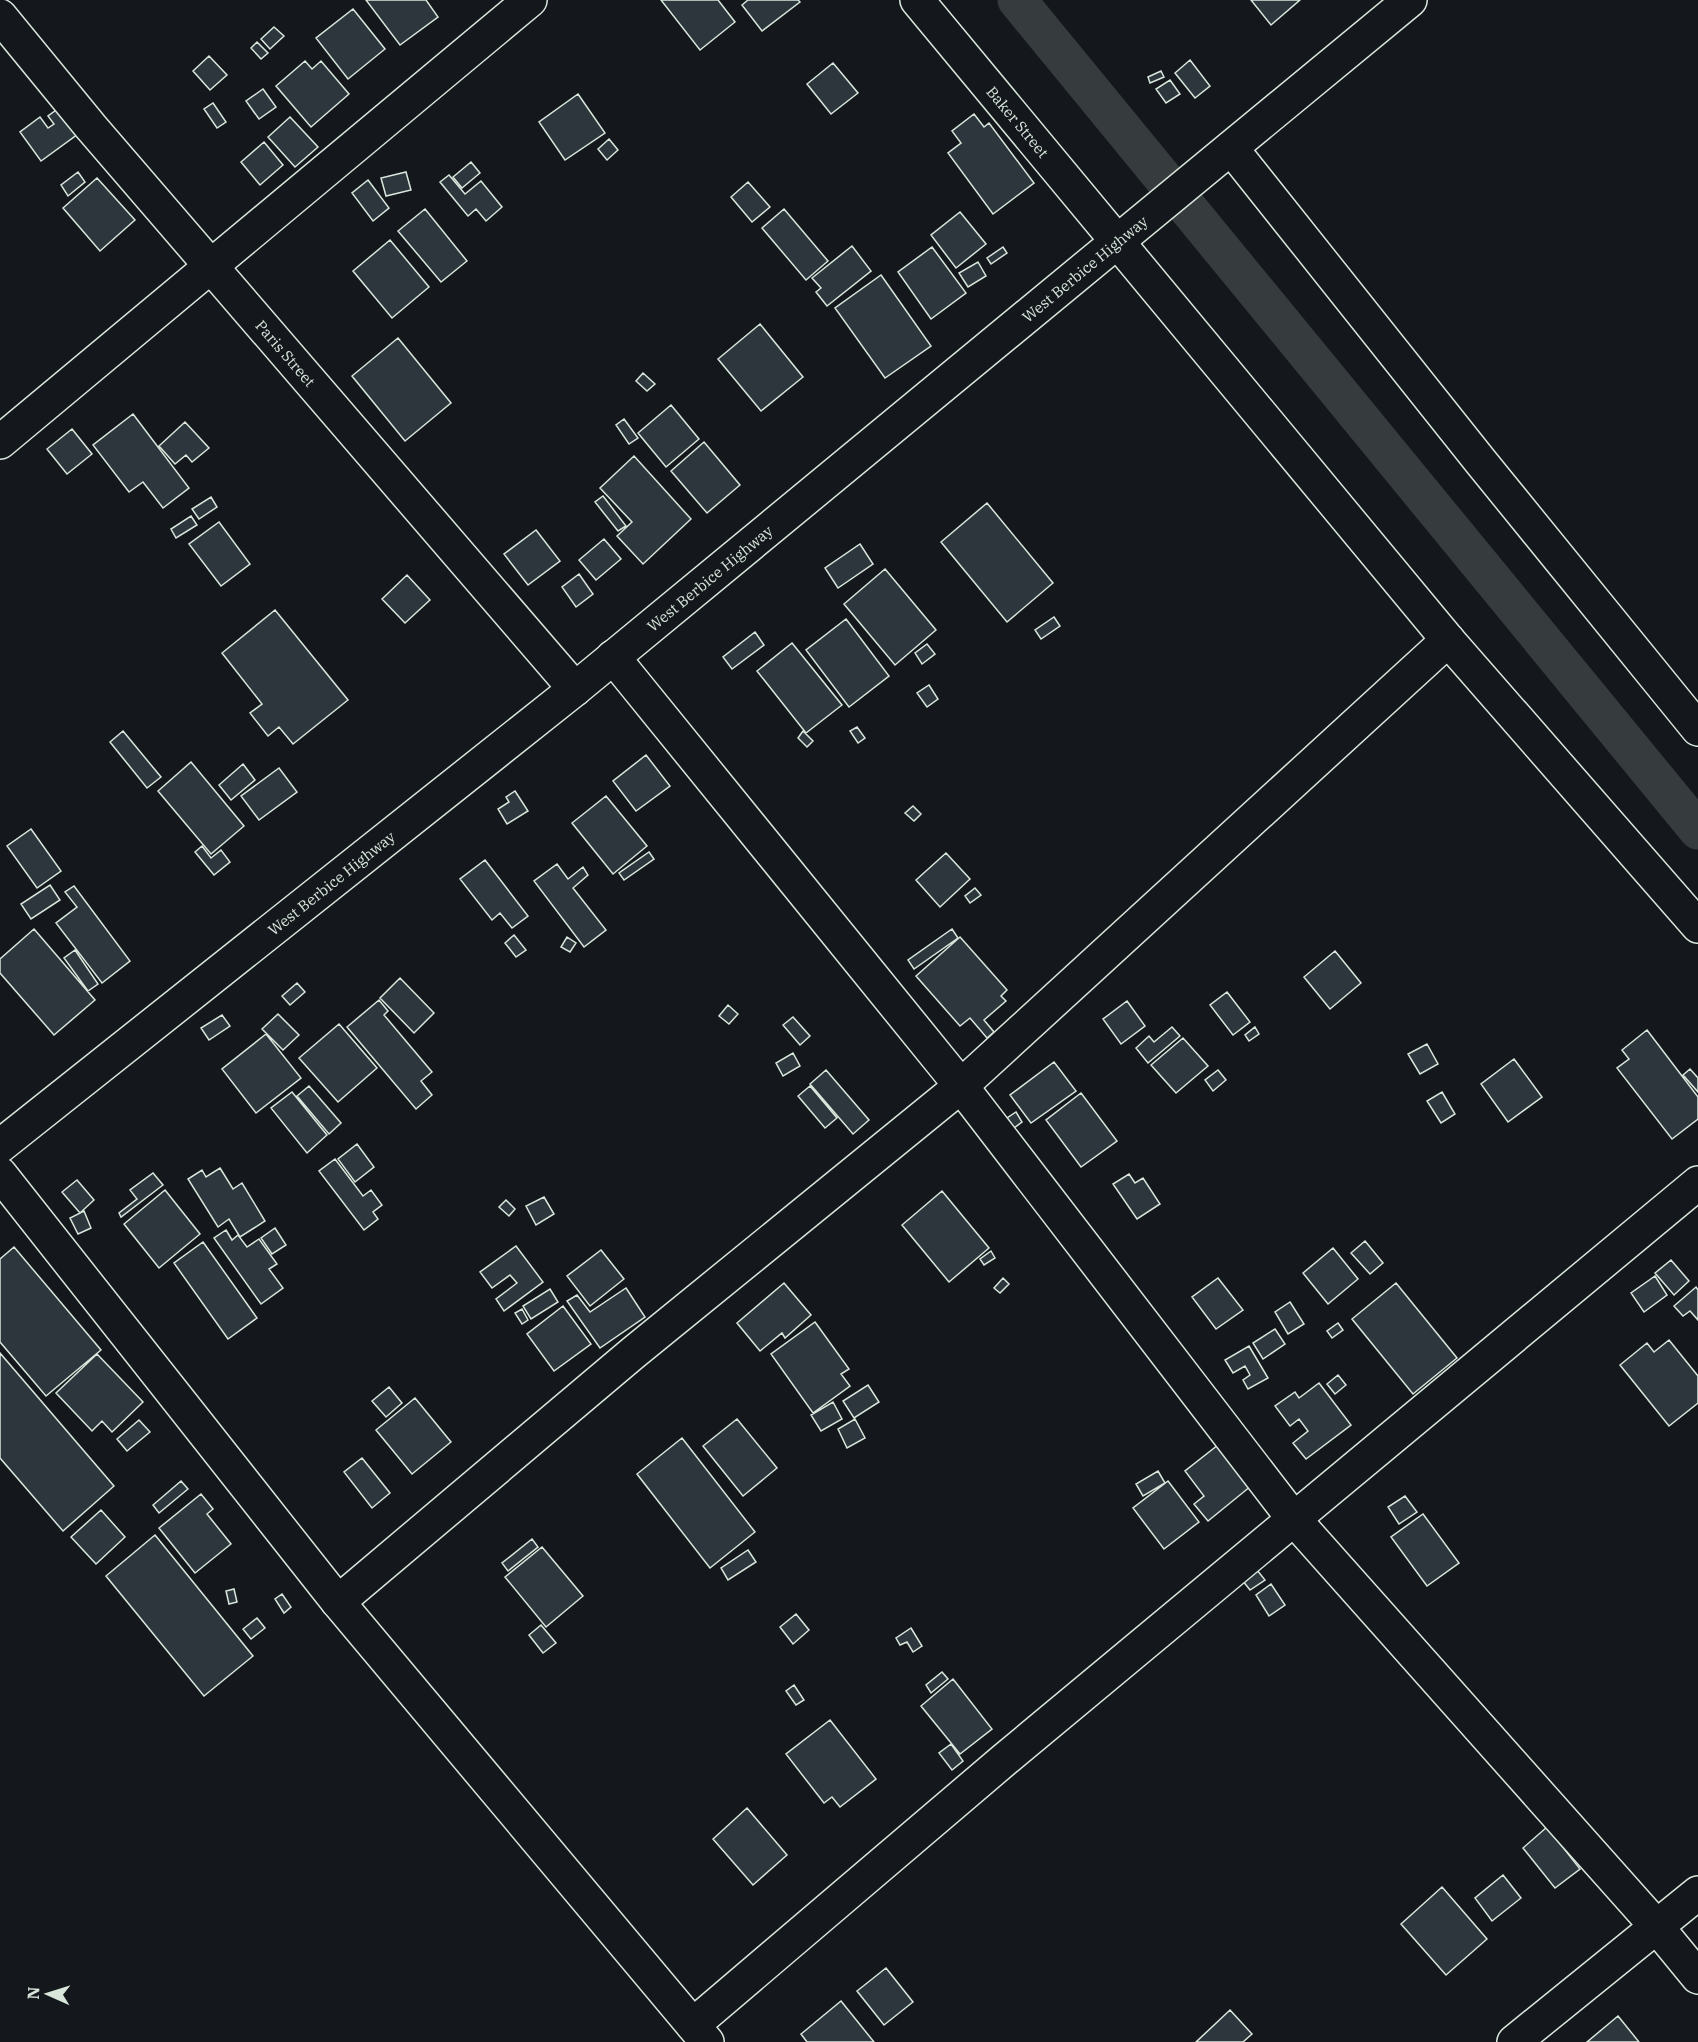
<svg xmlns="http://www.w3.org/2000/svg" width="1698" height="2042" font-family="'IBM Plex Serif',serif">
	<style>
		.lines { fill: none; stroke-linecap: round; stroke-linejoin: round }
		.canal { stroke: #363b3e; stroke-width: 39 }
		.building { fill: #2c363c; stroke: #d8e6dc; stroke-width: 1.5 }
		.street-casing { stroke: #d8e6dc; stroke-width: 36 }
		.primary-casing { stroke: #d8e6dc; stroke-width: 36 }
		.street { stroke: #14181c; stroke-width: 33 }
		.primary { stroke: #14181c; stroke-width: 33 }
		.labels { text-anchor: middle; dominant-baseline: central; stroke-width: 4.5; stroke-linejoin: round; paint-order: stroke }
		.street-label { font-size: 15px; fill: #d8e6dc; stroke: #14181c }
	</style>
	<rect width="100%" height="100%" fill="#14181c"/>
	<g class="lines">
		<!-- canal -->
		<path class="canal" d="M1017,0L1698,830"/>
	</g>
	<!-- building -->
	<path class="building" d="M366,0H426L438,17L400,45Z
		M661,0H718L735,22L700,50Z
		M748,0H798L800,2L762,31L742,5Z
		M1251,0H1300L1271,25Z
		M353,9L385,49L348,79L316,38Z
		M274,27L284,36L270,49L261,39Z
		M257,42L268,53L261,59L251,48Z
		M209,56L227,75L210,90L193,71Z
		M1190,60L1210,86L1195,98L1175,73Z
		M305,61L312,69L321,61L349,94L311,127L276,86Z
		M833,63L858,93L831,114L807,84Z
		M1161,71L1164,77L1150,83L1148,77Z
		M1170,80L1180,94L1166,103L1156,89Z
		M263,89L276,107L259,119L246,101Z
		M578,94L605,133L565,160L539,122Z
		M213,103L226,122L217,128L204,109Z
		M59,108L78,134L41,161L20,132L40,117L48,128L54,124L48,116Z
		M974,114L984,127L989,123L1034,183L993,214L948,153L961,143L952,131Z
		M290,117L318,147L295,167L268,137Z
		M609,139L618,150L607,160L598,149Z
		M264,142L283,165L260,185L241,162Z
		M471,162L480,173L462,188L453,177Z
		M78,172L85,182L68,196L61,185Z
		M406,172L411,190L386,196L381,178Z
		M449,175L465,194L481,181L502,207L486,221L476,209L468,216L440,182Z
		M97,178L135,220L100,251L63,208Z
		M368,180L389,208L373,221L352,193Z
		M748,182L770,207L752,222L731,197Z
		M425,209L467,261L441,282L398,231Z
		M784,209L828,261L806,280L762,228Z
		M960,212L986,244L956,268L931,235Z
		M390,240L429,287L392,318L353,271Z
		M852,246L871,271L827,306L816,292L821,288L812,278Z
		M932,247L966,293L931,319L898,272Z
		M1003,247L1007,253L991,264L987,258Z
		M978,262L986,276L968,287L959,273Z
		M881,275L931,346L885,378L835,308Z
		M760,324L803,377L761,411L718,359Z
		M398,338L451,403L405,441L352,376Z
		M643,373L655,384L647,391L636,381Z
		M671,405L699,439L666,467L638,433Z
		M133,414L189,488L163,508L143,482L129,492L93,445Z
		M624,419L638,438L629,444L616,425Z
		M185,422L209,448L192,462L186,455L175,464L159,446Z
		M72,429L92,454L67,474L47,449Z
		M704,442L740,485L707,513L671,471Z
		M634,456L691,519L643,564L617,536L632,522L600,488Z
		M603,496L626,526L618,531L595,502Z
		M211,497L217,507L199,519L192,509Z
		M987,503L1053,583L1007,622L941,542Z
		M191,516L197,525L176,538L171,529Z
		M219,522L250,564L221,586L189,544Z
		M536,530L560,561L528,585L504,554Z
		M604,539L621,559L596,580L579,560Z
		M860,544L873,564L838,588L825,568Z
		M885,569L936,630L895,665L844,604Z
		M579,574L593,594L576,607L562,587Z
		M407,575L430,600L405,623L382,599Z
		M275,610L348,700L293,744L279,727L268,736L250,713L262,704L222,653Z
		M1054,617L1060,626L1041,639L1035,630Z
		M846,619L889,676L849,707L806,650Z
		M755,632L764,645L732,669L723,657Z
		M792,643L842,705L806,733L757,671Z
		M927,644L935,654L922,664L915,653Z
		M929,685L938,699L927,707L917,693Z
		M857,727L865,738L858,743L850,731Z
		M123,731L161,777L147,788L110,742Z
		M803,731L813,741L807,747L798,738Z
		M646,755L670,786L636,811L613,781Z
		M191,762L244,826L211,854L158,791Z
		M243,764L255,780L231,800L219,785Z
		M279,768L297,792L259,820L241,796Z
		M515,791L528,811L507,824L498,809L509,802L506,797Z
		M606,796L647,846L613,874L572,823Z
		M913,806L921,814L914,821L905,813Z
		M31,829L61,871L37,888L7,846Z
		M202,846L211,858L221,850L230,862L214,875L195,852Z
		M649,852L654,859L624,880L619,873Z
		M946,853L970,879L940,907L916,880Z
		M485,860L528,916L512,928L500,913L492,920L460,879Z
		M557,864L568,879L583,867L588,875L573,888L606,930L584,947L534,881Z
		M50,885L60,900L31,919L21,904Z
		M74,886L130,961L102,983L56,923L77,907L65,892Z
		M975,888L981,895L970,903L965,896Z
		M34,929L95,1000L54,1035L0,973V959Z
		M952,929L958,938L914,969L908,960Z
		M514,935L526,950L516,957L505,943Z
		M567,937L576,943L570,952L561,947Z
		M960,937L1007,990L1001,996L1006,1001L984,1020L994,1032L987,1038L970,1018L960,1026L916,976Z
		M75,950L98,984L88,991L64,958Z
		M1335,951L1361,983L1330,1009L1304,977Z
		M400,978L434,1013L414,1033L380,998Z
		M297,983L305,992L290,1005L282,996Z
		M1227,992L1250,1022L1233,1035L1210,1005Z
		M379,1000L388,1011L384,1015L432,1072L421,1081L432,1095L416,1109L347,1027Z
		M1127,1001L1145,1026L1121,1044L1103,1019Z
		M728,1005L738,1014L729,1024L719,1016Z
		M278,1014L299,1035L283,1050L262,1029Z
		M222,1015L230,1026L209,1040L201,1028Z
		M793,1017L810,1036L800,1045L783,1025Z
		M339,1024L377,1068L338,1102L299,1058Z
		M1172,1027L1180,1036L1148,1063L1136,1048L1149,1036L1154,1042Z
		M1255,1027L1259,1034L1249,1041L1245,1035Z
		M1647,1030L1698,1097V1119L1672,1139L1617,1068L1629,1059L1622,1050Z
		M266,1034L301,1078L256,1113L222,1069Z
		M1183,1038L1208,1066L1176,1093L1151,1065Z
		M1427,1044L1438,1064L1420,1074L1408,1054Z
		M793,1053L800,1066L783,1076L776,1063Z
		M1514,1059L1542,1097L1508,1122L1481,1084Z
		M1054,1062L1076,1091L1031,1123L1010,1095Z
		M1690,1069L1698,1078V1092L1683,1075Z
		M826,1070L869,1120L853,1134L810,1084Z
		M1218,1070L1226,1080L1213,1091L1205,1080Z
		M309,1086L341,1123L329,1134L297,1096Z
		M810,1086L837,1118L825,1128L798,1096Z
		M292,1092L327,1135L307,1153L271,1108Z
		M1442,1092L1455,1114L1441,1123L1427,1101Z
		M1081,1093L1117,1141L1081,1167L1046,1120Z
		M1016,1112L1022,1122L1014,1128L1007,1118Z
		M357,1144L374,1167L355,1182L338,1159Z
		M335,1159L363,1196L371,1190L382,1205L373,1212L378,1219L364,1230L319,1171Z
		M220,1168L233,1189L242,1183L265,1221L240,1237L229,1219L218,1227L188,1179L202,1170L206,1177Z
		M153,1173L163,1185L121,1217L119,1213L137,1199L130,1190Z
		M1129,1174L1135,1183L1143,1178L1160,1204L1137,1219L1113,1184Z
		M77,1180L94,1200L80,1213L62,1192Z
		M165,1190L200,1234L159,1268L124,1224Z
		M942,1191L989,1248L949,1282L902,1225Z
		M544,1197L554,1214L536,1225L526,1206Z
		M506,1200L515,1209L509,1216L499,1207Z
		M84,1211L91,1228L78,1234L70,1218Z
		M275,1228L286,1245L272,1254L261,1238Z
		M226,1230L232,1240L238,1235L247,1247L259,1239L277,1264L269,1269L283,1288L261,1304L214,1238Z
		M1365,1241L1383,1263L1370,1274L1351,1253Z
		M203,1242L257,1318L228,1339L174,1263Z
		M516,1246L543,1282L504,1311L496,1299L517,1283L510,1275L492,1288L480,1272Z
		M14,1247L101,1350L46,1396L0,1342V1259Z
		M1333,1248L1358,1279L1328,1304L1303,1273Z
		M601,1250L624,1279L590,1306L567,1276Z
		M991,1251L995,1258L984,1265L980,1259Z
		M1671,1260L1689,1281L1674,1295L1655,1273Z
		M1655,1276L1667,1295L1644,1312L1631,1293Z
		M1003,1278L1009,1284L1000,1293L994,1288Z
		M1218,1278L1243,1310L1216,1329L1192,1297Z
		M784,1283L811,1315L785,1338L782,1333L760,1351L737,1323Z
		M1396,1283L1457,1358L1413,1394L1352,1319Z
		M1696,1287L1698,1290V1320L1690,1311L1683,1316L1674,1306Z
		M626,1288L645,1317L600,1348L567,1301L577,1295L590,1312Z
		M550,1289L558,1302L531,1319L523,1306Z
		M1290,1302L1304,1324L1288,1334L1275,1312Z
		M563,1306L591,1344L554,1371L527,1334Z
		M522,1309L528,1320L522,1324L515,1313Z
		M815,1322L849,1369L841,1374L850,1386L813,1413L771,1354Z
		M1338,1323L1343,1330L1332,1338L1327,1331Z
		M1275,1329L1285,1344L1263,1359L1253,1343Z
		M1669,1340L1698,1376V1403L1669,1426L1620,1365L1647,1343L1654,1352Z
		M1249,1346L1268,1378L1248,1389L1243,1380L1250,1375L1245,1366L1233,1373L1225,1360Z
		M0,1353L114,1486L63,1531L0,1458Z
		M97,1354L143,1402L112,1432L102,1421L92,1431L56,1393Z
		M1338,1375L1346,1385L1335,1394L1327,1384Z
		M1319,1383L1351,1425L1306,1459L1293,1443L1308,1431L1299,1419L1290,1426L1275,1406L1295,1392L1299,1398Z
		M868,1385L879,1402L854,1418L843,1401Z
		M389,1387L402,1403L386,1417L372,1401Z
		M415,1398L451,1442L412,1474L376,1430Z
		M833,1402L842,1419L821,1431L811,1415Z
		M737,1419L777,1468L743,1496L703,1446Z
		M855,1419L865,1438L847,1448L838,1429Z
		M139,1420L150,1432L127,1451L117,1439Z
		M682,1438L755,1532L710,1568L637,1474Z
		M1218,1445L1251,1486L1208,1521L1194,1504L1204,1496L1185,1471Z
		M362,1458L390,1493L372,1508L344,1472Z
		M1158,1471L1165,1483L1143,1496L1136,1484Z
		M181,1481L188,1489L159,1513L153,1505Z
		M1168,1481L1199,1522L1164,1549L1133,1508Z
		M201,1494L213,1509L207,1514L231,1544L195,1573L159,1528Z
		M1405,1496L1417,1512L1399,1524L1388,1507Z
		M101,1510L125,1537L96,1564L71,1537Z
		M1423,1514L1459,1563L1427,1586L1391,1537Z
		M155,1535L253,1656L204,1696L106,1576Z
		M532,1539L538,1547L508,1571L502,1563Z
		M542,1547L583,1596L546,1627L505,1577Z
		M748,1550L756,1562L728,1580L721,1568Z
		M1253,1565L1265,1580L1250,1590L1239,1576Z
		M1271,1584L1285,1605L1269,1616L1256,1595Z
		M234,1589L237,1602L229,1604L226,1591Z
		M282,1594L291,1607L284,1613L275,1599Z
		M796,1614L809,1630L793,1644L780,1627Z
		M257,1618L265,1628L251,1639L243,1629Z
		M541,1625L556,1643L543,1653L529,1635Z
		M911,1628L922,1646L913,1652L907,1642L900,1645L896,1638Z
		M942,1672L948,1679L931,1693L926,1685Z
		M953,1679L992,1729L960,1754L921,1706Z
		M794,1685L804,1700L796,1705L786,1691Z
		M830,1720L876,1779L840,1807L832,1797L824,1803L786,1754Z
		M951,1744L963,1761L952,1770L939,1753Z
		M747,1808L787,1855L753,1885L713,1839Z
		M1547,1827L1580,1869L1555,1888L1523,1848Z
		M1503,1875L1521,1898L1492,1921L1475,1898Z
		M1442,1887L1487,1939L1446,1975L1401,1924Z
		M886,1968L913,2002L884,2025L857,1991Z
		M841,2001L874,2042H807L801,2034Z
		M1230,2010L1252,2034L1243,2042H1196Z
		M1618,2016L1639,2042H1587Z"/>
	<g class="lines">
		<!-- street casing -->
		<g class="street-casing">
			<g id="street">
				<path id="s1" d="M917,0L1448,640L1698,926"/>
				<path id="s2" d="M0,16L91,127L575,689"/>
				<path d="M1231,148L1481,462L1698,729"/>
				<path d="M0,442L530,0"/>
				<path d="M613,657L961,1086L1293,1518L1657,1927L1698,1977"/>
				<path d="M0,1174L338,1602L707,2042"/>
				<path d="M338,1602L633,1353L961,1086L1448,640"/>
				<path d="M693,2025L1004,1760L1698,1183"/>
				<path d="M1514,2042L1698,1893"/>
			</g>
		</g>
		<!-- primary casing -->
		<g class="primary-casing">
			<g id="primary">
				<path id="s3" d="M0,1146L575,689L1410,0"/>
			</g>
		</g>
		<!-- street -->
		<use href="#street" class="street"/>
		<!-- primary -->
		<use href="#primary" class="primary"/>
	</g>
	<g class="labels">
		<!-- street labels -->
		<g class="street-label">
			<text stroke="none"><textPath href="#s1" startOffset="158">Baker Street</textPath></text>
			<text stroke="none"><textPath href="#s3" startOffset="1395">West Berbice Highway</textPath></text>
			<text stroke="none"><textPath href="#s2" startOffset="442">Paris Street</textPath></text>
			<text stroke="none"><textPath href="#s3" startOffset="909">West Berbice Highway</textPath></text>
			<text stroke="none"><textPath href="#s3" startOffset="423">West Berbice Highway</textPath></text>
		</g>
	</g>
	<!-- north arrow -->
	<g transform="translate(48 1994) rotate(273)" stroke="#14181c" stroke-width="4.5" paint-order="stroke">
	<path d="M0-4.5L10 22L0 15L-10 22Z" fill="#d8e6dc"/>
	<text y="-9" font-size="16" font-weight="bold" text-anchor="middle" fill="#d8e6dc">N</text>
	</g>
</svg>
